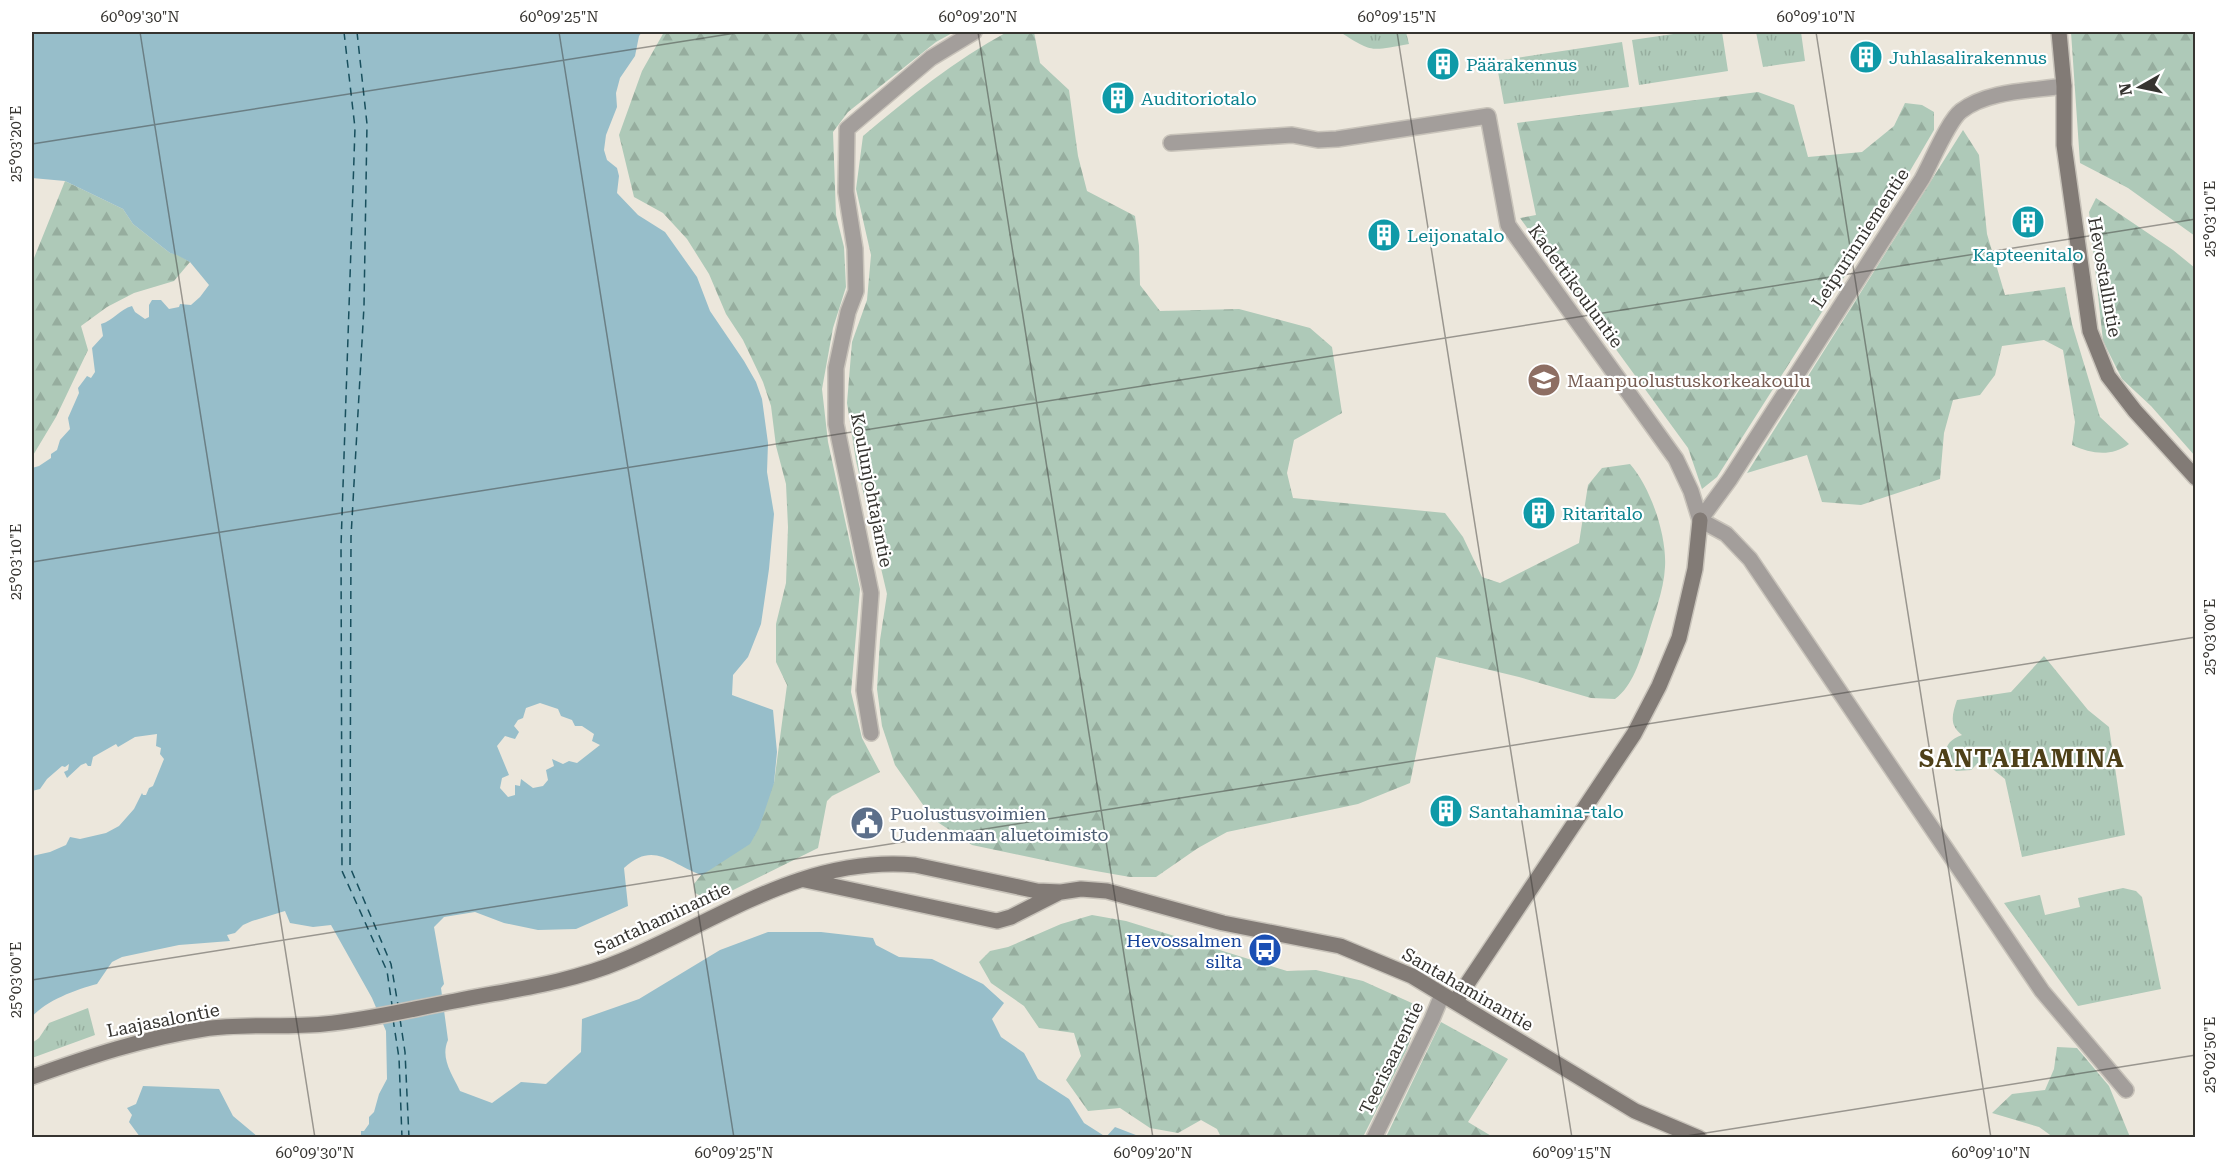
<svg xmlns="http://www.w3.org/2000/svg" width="2227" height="1169" font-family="'Roboto Serif',serif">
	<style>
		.grass { fill: url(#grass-tufts) }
		.forest { fill: url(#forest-firs) }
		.water { fill: #97beca; fill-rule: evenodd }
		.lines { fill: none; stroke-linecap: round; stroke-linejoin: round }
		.ferry { stroke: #184f5d; stroke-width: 1.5; stroke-dasharray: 8 6; stroke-linecap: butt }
		.street-casing { stroke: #c8c3ba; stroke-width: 18 }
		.secondary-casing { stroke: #c8c3ba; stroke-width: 18 }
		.street { stroke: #a39e9b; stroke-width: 15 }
		.secondary { stroke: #827b76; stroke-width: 15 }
		.ticks { fill: none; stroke: #363430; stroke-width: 1.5; stroke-opacity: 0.45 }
		.labels { text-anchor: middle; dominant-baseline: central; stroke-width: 4.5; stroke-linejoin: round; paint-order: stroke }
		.culture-label { font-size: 18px; fill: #0d838f; stroke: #fff; text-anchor: start }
		.street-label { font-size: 18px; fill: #363430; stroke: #fff }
		.education-label { font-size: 18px; fill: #785e54; stroke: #fff; text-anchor: start }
		.service-label { font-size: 18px; fill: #4e5e75; stroke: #fff; text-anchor: start }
		.transit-label { font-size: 18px; fill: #164399; stroke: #fff; text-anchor: end }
		.district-label { font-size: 24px; font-weight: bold; letter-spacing: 1.5px; fill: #4e4018; stroke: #fff }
		.neatline { fill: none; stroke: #363430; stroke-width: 2 }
		.ticks-label { font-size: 15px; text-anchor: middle; fill: #363430 }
	</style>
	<defs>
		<pattern id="grass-tufts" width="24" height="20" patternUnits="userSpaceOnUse" patternTransform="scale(1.5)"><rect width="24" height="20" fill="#aec9b8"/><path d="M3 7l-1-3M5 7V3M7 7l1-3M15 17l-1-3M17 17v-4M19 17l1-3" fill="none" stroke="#96ad9e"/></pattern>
		<pattern id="forest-firs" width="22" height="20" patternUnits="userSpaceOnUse" patternTransform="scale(1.5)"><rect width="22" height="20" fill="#aec9b8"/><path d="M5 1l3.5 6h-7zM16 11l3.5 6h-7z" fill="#96ad9e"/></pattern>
	</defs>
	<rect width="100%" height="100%" fill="#ece7dc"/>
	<!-- grass -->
	<path class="grass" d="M1340,32H1406L1409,44C1370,51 1373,53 1340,32Z
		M1687,32H1722L1728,71L1639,85L1632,40Z
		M1756,32H1801L1805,61L1763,67Z
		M1622,42L1629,87L1504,104L1496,61Z
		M2044,656L2088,710L2109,727L2125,835L2022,857L2005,779L1981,760L1971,770L1956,771C1940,758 1943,741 1962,735C1949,725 1952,715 1957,700L2011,692Z
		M2123,888L2136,891L2142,897L2161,989L2078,1006L2004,903L2040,895L2045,915L2080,907L2078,898Z
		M88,1008L95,1035L32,1058V1043L39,1038L49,1023Z"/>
	<!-- forest -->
	<path class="forest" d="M664,32H954L936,42L848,112L833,132L836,215L844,247L846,287L833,328L822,389L828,442L860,589L851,692L862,738L880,772L832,796L827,801L818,848L711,901L695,893L694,884L774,783L787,685L776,662V624L786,583L788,527L786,484L776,446L771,406L763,382L743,340L726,314L709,274L687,239L663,213L634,197L619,135L642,71Z
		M1007,32H1034L1040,63L1069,90L1078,156L1087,191L1135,216L1139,246L1140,285L1160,311L1239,309L1310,328L1332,347L1342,413L1294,440L1287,473L1293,498L1445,513L1463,537L1482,577L1500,583L1579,543L1588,485L1602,468L1630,464C1651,488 1667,536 1665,567C1664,591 1653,617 1647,639C1640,660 1633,686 1615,699L1591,698L1519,677L1436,657L1410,783L1358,804L1227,832L1198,848L1156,877H1130L1090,870L972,845L933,819L895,765L882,726L877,689L880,640L887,594L856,461L847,403L852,342L867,300L871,255L856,189L863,136C908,98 955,60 1007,32Z
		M2071,32H2195V236L2128,188L2080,163Z
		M1758,92L1794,105L1808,157L1862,152L1894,126L1905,103L1922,105L1934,112V130L1890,205L1717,477L1702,489L1688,448L1520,218L1536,215L1517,123Z
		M1963,130L1979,155L1987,234L2005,295L2065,287L2072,324L2100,417L2129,444C2111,457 2092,454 2072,445L2075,422L2063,350L2044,340L2002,346L1995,375L1980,395L1953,400L1944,433L1940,479L1861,505L1822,502L1807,455L1747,473Z
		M65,181L123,209L133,224L170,253L177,254L190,262L174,281L134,293L107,307L81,326L88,350L56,417L32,457V263Z
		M2096,198L2173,250L2195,268V456L2151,406L2122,379L2103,341L2089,212Z
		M1092,915L1126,921L1287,971L1316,970L1363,981L1414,1004L1418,1017L1407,1049L1363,1137H1221L1217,1129L1201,1120L1178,1133L1150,1128L1120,1108L1088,1111L1066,1080L1081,1056L1074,1033L1039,1028L1024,1006L991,983L979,962L990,951L1008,947L1061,924Z
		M1441,1022L1508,1059L1468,1122L1493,1137H1386Z
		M2057,1047L2077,1048L2109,1086L2130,1137H2053L2039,1127L1992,1113L2012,1094L2045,1090L2054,1069Z"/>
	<!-- water -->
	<path class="water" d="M32,32H642L639,36L635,56L620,78L616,93L617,107L606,135L604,150L607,160L617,168L619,176L617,193L638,215L665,232L697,277L710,311L744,361L756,382L762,399L768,443L767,472L774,514L769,569L761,624L748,657L733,675L732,695L773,710L777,752L774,783L759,828L750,844L702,875C670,864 654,840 624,868L628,906L576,929L538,930L504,923L475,912L444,917L434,927L444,984L441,988L448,1040C440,1058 452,1074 460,1091L492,1103L521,1082L546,1084L581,1052L582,1019L639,999L720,950L768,932H821L873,938L876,945L899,957L932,959L983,984L1004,1003L992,1019L1001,1037L1024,1053L1038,1079L1069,1099L1084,1123L1106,1137H361V1131H364L369,1124V1117L374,1112L379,1094L387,1079L386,1031L372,998L331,925L313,927L290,923L285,911L252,921L243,925L235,933L227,935L230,941L179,945L122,957L112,962L97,984C77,989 45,1001 32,1017V856L50,852L66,845L70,837L80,839L106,833L119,826L134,809L142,793L143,795H146L149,788L153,786L164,759L160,754L161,748L156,746L157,734L135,737L118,747L116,744L93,757L91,766H88L86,763L81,765L67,778L64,772L68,770L69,764L65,767L62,766L47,779L40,789L32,791V468L39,466L51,458V454L57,450L60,440L70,429L68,418L79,393L78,388L87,376L91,378L95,372L92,348L103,336L101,324C113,321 120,309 132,306L135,312L145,319L149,317V305L152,300H161L169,309L179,307L180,304L191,305L200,297L209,285L190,262L177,255L170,253L133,224L123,209L65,181L32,178ZM540,703L558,709L561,716L572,720L575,726H582L594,734L592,741L600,745L577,763L569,761L563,764L552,759L554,766L546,770L548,780L543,786L533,788L521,779L520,786L515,785V795L508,797L500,788L502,778L509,775L497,746L505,736L515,739L519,732L514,726L518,720L523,718L526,708Z
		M143,1086L219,1089L233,1116L258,1137H140L129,1122L132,1115L127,1108L136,1104Z
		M1115,1127L1141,1137H1106Z"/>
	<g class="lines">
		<!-- ferry -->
		<path class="ferry" d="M344,32L355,128L341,546L342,871L387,971L392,1005
			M357,32L367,124L364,306L351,537L350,867L391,964L398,1005
			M393,1019L399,1058L402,1138
			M400,1019L405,1052L409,1138"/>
		<!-- street casing -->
		<g class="street-casing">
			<path id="street" d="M1171,143L1292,135L1318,140L1337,139L1488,116L1508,225L1676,459L1691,491L1700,520
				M1700,520L1726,534L1750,559L2042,991L2126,1090
				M1700,520L1730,479L1922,179C1931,163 1948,121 1961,111C1988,90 2032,91 2064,86
				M871,733L864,690L871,593L836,424V368L848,312L856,291L855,249L846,192L847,129L931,58L974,32
				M1374,1138L1432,1019L1442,995"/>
		</g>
		<!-- secondary casing -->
		<g class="secondary-casing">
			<path id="secondary" d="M2059,32L2064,86V145L2090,331L2108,376L2135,411L2196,478
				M805,880L997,921L1011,917L1058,893
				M1455,1002L1634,734L1659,686L1679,638L1695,569L1700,520
				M32,1077C88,1057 144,1038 204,1029C244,1023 284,1028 324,1024C368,1020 412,1009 455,1001C510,990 569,983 621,961C718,921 804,855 915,865L1037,891L1061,892L1081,889L1107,891L1223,923L1340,946L1412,976L1635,1111L1699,1138"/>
		</g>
		<!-- street -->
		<use href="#street" class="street"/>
		<!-- secondary -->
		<use href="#secondary" class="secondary"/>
	</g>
	<!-- ticks -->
	<path class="ticks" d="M140,32L315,1138M559,32L734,1138M978,32L1153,1138M1397,32L1572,1138M1816,32L1991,1138M32,144L742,32M32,562L2196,219M32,980L2196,637M1674,1138L2196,1055"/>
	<!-- icons -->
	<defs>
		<g id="building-disc" transform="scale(1.725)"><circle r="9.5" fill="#0f9aa8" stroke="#fff"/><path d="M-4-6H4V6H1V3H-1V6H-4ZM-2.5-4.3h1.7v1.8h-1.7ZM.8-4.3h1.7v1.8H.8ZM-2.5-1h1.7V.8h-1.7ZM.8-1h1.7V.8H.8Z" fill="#fff"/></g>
		<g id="university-disc" transform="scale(1.725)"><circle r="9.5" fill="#8d6e63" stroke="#fff"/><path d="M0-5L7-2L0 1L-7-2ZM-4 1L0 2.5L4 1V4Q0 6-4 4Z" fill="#fff"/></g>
		<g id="civic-disc" transform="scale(1.725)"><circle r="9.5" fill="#5c6f8a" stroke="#fff"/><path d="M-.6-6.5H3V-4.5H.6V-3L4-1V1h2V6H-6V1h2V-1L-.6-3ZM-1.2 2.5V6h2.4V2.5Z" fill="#fff"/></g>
		<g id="bus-disc" transform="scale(1.725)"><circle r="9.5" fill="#1a4fb4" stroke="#fff"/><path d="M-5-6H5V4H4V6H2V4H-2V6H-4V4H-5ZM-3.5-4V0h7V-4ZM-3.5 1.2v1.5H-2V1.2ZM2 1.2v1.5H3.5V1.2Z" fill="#fff"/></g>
	</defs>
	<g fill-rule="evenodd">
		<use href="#building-disc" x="1866" y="57"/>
		<use href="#building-disc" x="1443" y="64"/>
		<use href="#building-disc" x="1118" y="98"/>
		<use href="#building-disc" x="2028" y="222"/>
		<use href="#building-disc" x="1384" y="235"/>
		<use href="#university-disc" x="1544" y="380"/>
		<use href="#building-disc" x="1539" y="513"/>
		<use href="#building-disc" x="1446" y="811"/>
		<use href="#civic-disc" x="867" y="823"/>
		<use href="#bus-disc" x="1265" y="950"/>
	</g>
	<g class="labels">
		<!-- culture labels -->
		<g class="culture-label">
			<text x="1889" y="57">Juhlasalirakennus</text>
			<text x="1466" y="64">Päärakennus</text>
			<text x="1141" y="98">Auditoriotalo</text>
			<text x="1407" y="235">Leijonatalo</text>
			<text x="2028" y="254" text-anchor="middle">Kapteenitalo</text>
			<text x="1562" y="513">Ritaritalo</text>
			<text x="1469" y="811">Santahamina-talo</text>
		</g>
		<!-- street labels -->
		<g class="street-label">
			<text transform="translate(1860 238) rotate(-57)">Leipurinniementie</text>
			<text transform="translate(2105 277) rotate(80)">Hevostallintie</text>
			<text transform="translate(1576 286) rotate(54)">Kadettikouluntie</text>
			<text transform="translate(872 490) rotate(79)">Koulunjohtajantie</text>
			<text transform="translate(662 918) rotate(-25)">Santahaminantie</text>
			<text transform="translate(1468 989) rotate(30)">Santahaminantie</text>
			<text transform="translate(163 1020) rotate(-11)">Laajasalontie</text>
			<text transform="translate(1391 1058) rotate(-64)">Teerisaarentie</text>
		</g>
		<!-- education labels -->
		<g class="education-label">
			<text x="1567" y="380">Maanpuolustuskorkeakoulu</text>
		</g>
		<!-- service labels -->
		<g class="service-label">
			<text x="890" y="813">Puolustusvoimien<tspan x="890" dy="21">Uudenmaan aluetoimisto</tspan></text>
		</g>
		<!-- transit labels -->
		<g class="transit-label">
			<text x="1242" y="940">Hevossalmen<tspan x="1242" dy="21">silta</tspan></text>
		</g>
		<!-- district labels -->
		<g class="district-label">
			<text x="2022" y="759">SANTAHAMINA</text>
		</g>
	</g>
	<!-- border -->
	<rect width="2227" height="1169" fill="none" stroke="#ffffff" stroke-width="66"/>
	<!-- north arrow -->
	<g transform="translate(2140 87) rotate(261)" stroke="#ffffff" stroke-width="4.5" paint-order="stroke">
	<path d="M0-4.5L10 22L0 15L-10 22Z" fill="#363430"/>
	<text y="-9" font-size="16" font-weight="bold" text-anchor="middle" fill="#363430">N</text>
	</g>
	<rect x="33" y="33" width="2161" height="1103" class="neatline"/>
	<g class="ticks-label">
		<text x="140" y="22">60°09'30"N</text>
		<text x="559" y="22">60°09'25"N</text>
		<text x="978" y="22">60°09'20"N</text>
		<text x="1397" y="22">60°09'15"N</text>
		<text x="1816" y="22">60°09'10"N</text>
		<text transform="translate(16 144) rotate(-90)" y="5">25°03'20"E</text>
		<text transform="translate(2210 219) rotate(-90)" y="5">25°03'10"E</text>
		<text transform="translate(16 562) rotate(-90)" y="5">25°03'10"E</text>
		<text transform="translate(2210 637) rotate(-90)" y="5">25°03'00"E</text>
		<text transform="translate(16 980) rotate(-90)" y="5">25°03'00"E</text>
		<text transform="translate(2210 1055) rotate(-90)" y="5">25°02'50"E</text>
		<text x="315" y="1158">60°09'30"N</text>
		<text x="734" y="1158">60°09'25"N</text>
		<text x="1153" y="1158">60°09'20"N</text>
		<text x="1572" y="1158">60°09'15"N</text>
		<text x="1991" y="1158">60°09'10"N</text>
	</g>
</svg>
